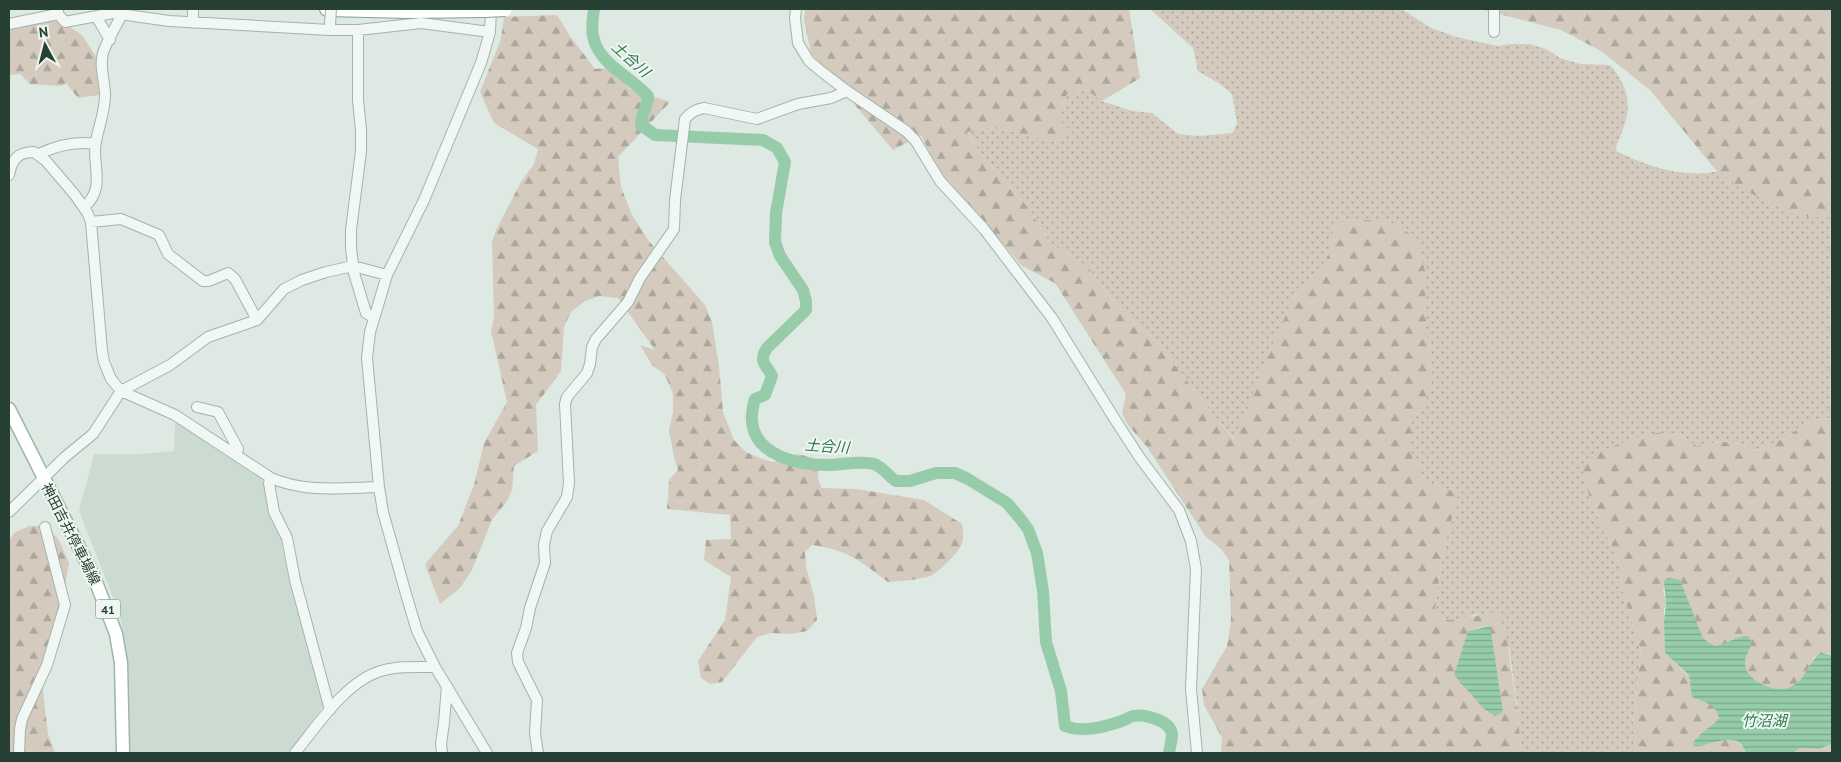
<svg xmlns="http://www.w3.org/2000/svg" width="1841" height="762" font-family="'PT Sans','Noto Sans JP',sans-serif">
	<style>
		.built { fill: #ccdbd2 }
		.grass { fill: url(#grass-dots) }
		.forest { fill: url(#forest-firs); fill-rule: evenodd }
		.water { fill: url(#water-rules) }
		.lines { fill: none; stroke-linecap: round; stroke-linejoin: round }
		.river { stroke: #96cca9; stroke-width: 12 }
		.minor-casing { stroke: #a3b3ab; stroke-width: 12 }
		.major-casing { stroke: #9cb6a8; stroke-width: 15 }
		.highway-casing { stroke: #84a191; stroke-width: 16 }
		.minor { stroke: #f1f7f4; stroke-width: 10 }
		.major { stroke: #fff; stroke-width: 12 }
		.highway { stroke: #fff; stroke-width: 14 }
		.minor-bridge-casing { stroke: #a3b3ab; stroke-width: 12; stroke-linecap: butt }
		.highway-bridge-casing { stroke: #84a191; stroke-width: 16; stroke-linecap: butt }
		.minor-bridge { stroke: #f1f7f4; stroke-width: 10 }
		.highway-bridge { stroke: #fff; stroke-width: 14 }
		.labels { text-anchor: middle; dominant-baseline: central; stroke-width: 4; stroke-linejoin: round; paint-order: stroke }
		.shield { fill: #eef6f1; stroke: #62776c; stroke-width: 1 }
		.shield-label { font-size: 12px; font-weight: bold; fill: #264133 }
		.street-label { font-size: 14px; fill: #264133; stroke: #eef6f1 }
		.water-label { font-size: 15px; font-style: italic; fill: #2d784b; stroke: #eef6f1 }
	</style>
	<defs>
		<pattern id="grass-dots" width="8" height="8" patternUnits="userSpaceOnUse" patternTransform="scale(1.25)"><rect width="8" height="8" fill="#d4cbbe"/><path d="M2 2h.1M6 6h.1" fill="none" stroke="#aca69b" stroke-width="1.8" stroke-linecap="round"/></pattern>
		<pattern id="forest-firs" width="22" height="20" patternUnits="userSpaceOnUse" patternTransform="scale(1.25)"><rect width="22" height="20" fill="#d4cbbe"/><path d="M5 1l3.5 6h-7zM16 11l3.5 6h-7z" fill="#aca69b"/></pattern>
		<pattern id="water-rules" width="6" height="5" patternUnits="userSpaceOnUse" patternTransform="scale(1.25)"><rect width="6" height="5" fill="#96cca9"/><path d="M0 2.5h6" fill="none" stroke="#7aa78a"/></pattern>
	</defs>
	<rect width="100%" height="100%" fill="#dee9e3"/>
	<!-- built -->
	<path class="built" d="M175,422L263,480L268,514L281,540L289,581L323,706L289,753H130L129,671L125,642L120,615L79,511L94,454H141L174,451Z"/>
	<!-- grass -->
	<path class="grass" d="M1150,9H1402L1429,27L1456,37L1498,46L1511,44H1529L1546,49L1560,58L1580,64L1610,65C1628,86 1633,105 1622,132C1620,139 1616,143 1616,151C1645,165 1675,176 1708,173L1832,148V418L1814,420L1800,426L1790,436L1756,451C1732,439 1723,440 1697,446L1676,433L1593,506L1622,568L1621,586L1641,651L1633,726V753H1511L1521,748L1517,705L1509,647L1478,614L1458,620H1444L1435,609L1442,559L1457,493L1418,479L1235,439L1214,416L1154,338L1124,313L1106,292L1088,267L1050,243L1028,207L979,151L967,131L991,127L1056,142L1058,118L1067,94L1087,90L1102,101L1132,111L1152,113L1178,134L1198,136L1233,133L1237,123L1232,94L1220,84L1198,71L1193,48Z"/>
	<!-- forest -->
	<path class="forest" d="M805,9H1129L1140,78L1102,101L1087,90L1067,94L1058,118L1073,133L1056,142L991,127L967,132L979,151L1028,207L1050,243L1088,267L1106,292L1124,313L1154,338L1214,416L1234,439L1269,352L1298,289L1326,264L1335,222L1361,220L1391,222L1416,238L1425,271L1426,328L1433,368L1424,404L1412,418L1410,450L1419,464L1418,479L1458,493L1442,559L1435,609L1444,620C1462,620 1479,614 1497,612C1508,632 1509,653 1512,675C1516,700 1519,723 1521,748L1511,753H1221L1222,738L1204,705L1202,689L1227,646L1231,619L1229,560L1221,549L1206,537L1147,447L1128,425L1122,413L1126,394L1055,283L1022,266L970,205L944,181L921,135L893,150L811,53L804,20ZM1490,626L1468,689L1455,675L1468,631L1481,627Z
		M1480,9H1832V217L1824,218L1796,215L1742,189L1715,169L1650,90L1601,51L1561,30Z
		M557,15L570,36L595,69L610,68L630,89L670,102L618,157L621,187L632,215L649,241L705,305L712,322L719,366L723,412L734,440L746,452L762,459L773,462L798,454L813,458C822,471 815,476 822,488L856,489L924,500L962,524C963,531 964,536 962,543C960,551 940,571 932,575C921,580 901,581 888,582C860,561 848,550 812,545L805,552L806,567L814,596L817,620L807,631L792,634L771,633L757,637L722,682L710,684L701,678L698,661L725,620L731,577L704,560L706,540L731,539L730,515L667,509L669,480L678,470L674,457L669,430L673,412V394L665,375L652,365L640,345L655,350L618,298L599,296L585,301L571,312L564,327L561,371L536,405L538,451L514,466L512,490L507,501L492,520L472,570L460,588L440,604L425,564L458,526L474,485L484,443L507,402L491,331L494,317L492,242L496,230L521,182L534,164L538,149L494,123L480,92L501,39L504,17Z
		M51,20L67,25L82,35L97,58L99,95L78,98L66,83L62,86L30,84L20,74L9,75V28Z
		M1832,418V655L1828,653L1814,657C1808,670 1803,681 1790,687C1775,694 1743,680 1745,661C1745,655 1749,648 1751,643L1725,644L1717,646L1711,644L1703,638L1685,594L1663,588L1666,604L1664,610L1665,653L1689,676L1690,684L1714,706L1718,711L1719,718L1713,726L1696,738C1714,739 1739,733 1746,753H1633V726L1641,651L1621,586L1622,568L1593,506L1585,483L1582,465L1592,454L1649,433H1676L1697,446C1723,440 1732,439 1756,451L1790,436L1800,426L1814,420Z
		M29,526H46L59,540L69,563L63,598L40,667L48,734L55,753H9V541L14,533Z
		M1832,744V753H1793L1800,748L1819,749Z"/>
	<!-- water -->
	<path class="water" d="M1668,578L1680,580L1703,638L1711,644L1717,646L1743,636H1748C1756,644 1746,652 1745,661C1743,680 1775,694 1790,687C1808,679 1807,662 1821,653L1832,655V744L1819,749L1800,748L1793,753H1746C1739,731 1717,742 1700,746L1695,745L1693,743C1699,733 1712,727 1719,718C1716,704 1704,702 1692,697L1689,675L1665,653L1664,621L1666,604L1664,581Z
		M1490,626L1503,712L1495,716L1484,709L1454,675L1468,631Z"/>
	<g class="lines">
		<!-- river -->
		<path class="river" d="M594,9C593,17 591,28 593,36C598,64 630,76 648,96C648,109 641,111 641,125L655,135L763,140L777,148L785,162L776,213L775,242L780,256L803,290L806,301V310L767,348C758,362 766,364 772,376L765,395L755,399L754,402C753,408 751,415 752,421C755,457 800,465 828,465C843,465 859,460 874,464C883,467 888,476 896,481H910L936,473H955L968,479L1007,503L1019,517L1028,529L1037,553L1043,591L1046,642L1061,691L1065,726C1083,733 1104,727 1122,721C1125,720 1129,717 1133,716C1144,714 1170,720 1172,734C1172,740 1170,747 1169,753"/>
		<!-- minor casing -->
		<g class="minor-casing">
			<path id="minor" d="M58,9V14L65,22L113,13L169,21L330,30H358L421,23L490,32
				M796,9L795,18L798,43L809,61L822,72L847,91L906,131L915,140L940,181L984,229L1052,318L1114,418L1140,458L1179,510L1191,541L1196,569L1191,689L1197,753
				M1494,9V32
				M96,16L110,40
				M193,23V9
				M9,24L58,14
				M358,30V100L361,130V151L351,230V248L354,273L366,313L374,318
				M39,154C56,146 77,141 95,144
				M9,175C12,159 18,152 34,152L46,161L75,195L88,214L91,222L102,351L104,362L111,379L121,391L175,415L271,478C306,493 342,488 379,487
				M84,207C107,188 91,163 96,141C99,126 105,111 105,95C105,81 99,67 103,53C106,42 117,25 122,14
				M91,222L121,219L159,235L168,254L203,281H209L228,273L235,279L257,320
				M197,407L218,412L238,449L236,454
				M271,478L269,483L274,512L287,538L295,580L330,710
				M9,512L65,457L93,434L121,391L170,365L208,337L257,320L284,289L302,280L326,272L353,266L387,275
				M19,753L20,729L22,719L47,665L65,605L45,527
				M295,753C317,726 346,681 381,671C398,666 416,667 435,667
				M442,753L441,744L444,723L447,686
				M487,753L435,667L417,631L406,594L383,512L379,487L367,358L370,332L387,275L424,200L481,63L490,32L491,9
				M538,753L535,734L537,700L518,662L517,653L526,628L530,608L545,563L544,545L547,531L567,497L569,483L565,404L567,397L587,373L590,364L592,347L596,339L628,302L640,278L674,229L675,200L685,119C691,112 696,109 704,108L757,119L798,104L831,98L847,91"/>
		</g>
		<!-- major casing -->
		<g class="major-casing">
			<path id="major" d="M9,409L94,577L116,634L121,663L123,753"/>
		</g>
		<!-- highway casing -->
		<g class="highway-casing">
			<path id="highway" d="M327,9L409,11L485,10"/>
		</g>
		<!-- minor -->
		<use href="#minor" class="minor"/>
		<!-- major -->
		<use href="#major" class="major"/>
		<!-- highway -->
		<use href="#highway" class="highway"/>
		<!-- minor-bridge casing -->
		<g class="minor-bridge-casing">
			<path id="minor-bridge" d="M330,25L331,9"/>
		</g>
		<!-- highway-bridge casing -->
		<g class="highway-bridge-casing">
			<path id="highway-bridge" d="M485,10L505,9"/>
		</g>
		<!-- minor-bridge -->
		<use href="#minor-bridge" class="minor-bridge"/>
		<!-- highway-bridge -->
		<use href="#highway-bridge" class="highway-bridge"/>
	</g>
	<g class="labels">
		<!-- shield labels -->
		<rect class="shield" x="95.5" y="599.5" width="25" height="19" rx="4"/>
		<g class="shield-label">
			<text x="108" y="609">41</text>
		</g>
		<!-- street labels -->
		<g class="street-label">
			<text transform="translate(71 534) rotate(63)">神田吉井停車場線</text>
		</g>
		<!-- water labels -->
		<g class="water-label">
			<text transform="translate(631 59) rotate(42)">土合川</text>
			<text transform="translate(827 446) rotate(4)">土合川</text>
			<text x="1764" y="720">竹沼湖</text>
		</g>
	</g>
	<!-- border -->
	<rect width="1841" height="762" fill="none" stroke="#264133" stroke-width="20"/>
	<!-- north arrow -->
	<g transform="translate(45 45) rotate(353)" stroke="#eef6f1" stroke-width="4" paint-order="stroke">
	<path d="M0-4L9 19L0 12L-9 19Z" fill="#264133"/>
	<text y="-8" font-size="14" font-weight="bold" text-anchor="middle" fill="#264133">N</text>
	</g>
</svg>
